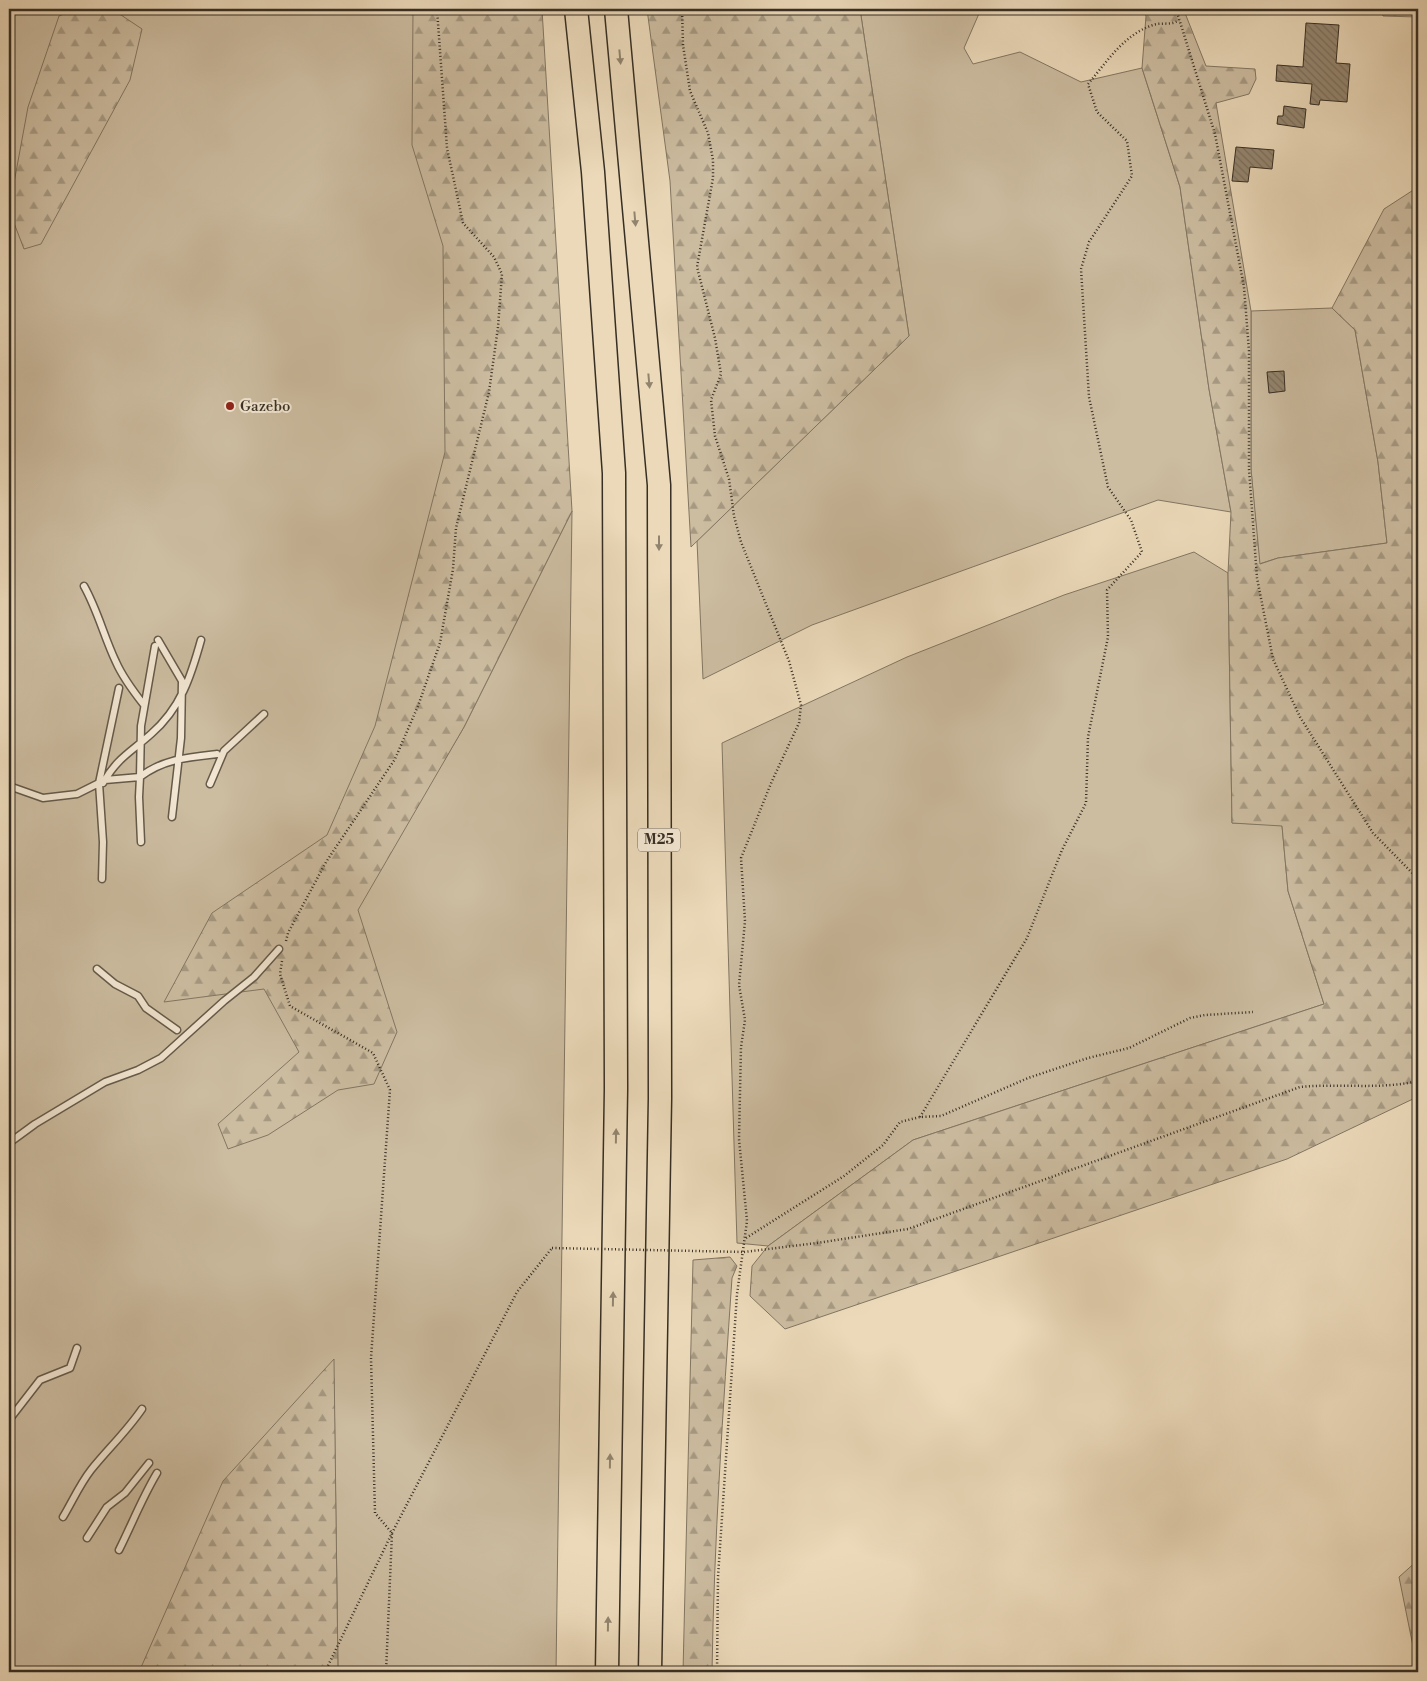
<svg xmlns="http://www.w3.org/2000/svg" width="1427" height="1681" font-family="'Libre Bodoni',serif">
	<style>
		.green { fill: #ccbca0; stroke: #827662 }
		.forest { fill: url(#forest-firs); stroke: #827662 }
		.building { fill: url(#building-back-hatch); stroke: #372f24 }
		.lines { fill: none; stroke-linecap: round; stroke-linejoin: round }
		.service-casing { stroke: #645a49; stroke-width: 9 }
		.motorway-casing { stroke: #372f24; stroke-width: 25 }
		.path { stroke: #372f24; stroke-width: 2.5; stroke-dasharray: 1 2.5; stroke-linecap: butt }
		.service { stroke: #f2e6d2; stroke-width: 6 }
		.motorway { stroke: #ebd9b9; stroke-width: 22 }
		.path-bridge { stroke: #372f24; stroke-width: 2.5; stroke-dasharray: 1 2.5; stroke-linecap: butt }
		.oneway { fill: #91846e }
		.poi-dot { fill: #8f2418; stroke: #f2e6d2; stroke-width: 2 }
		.labels { text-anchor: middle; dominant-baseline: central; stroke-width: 4; stroke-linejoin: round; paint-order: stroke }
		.shield { fill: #f2e6d2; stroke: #6f6658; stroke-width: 1 }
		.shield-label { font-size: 14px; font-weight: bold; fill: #372f24 }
		.poi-label { font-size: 15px; fill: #372f24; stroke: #f2e6d2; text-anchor: start }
	</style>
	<defs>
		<pattern id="forest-firs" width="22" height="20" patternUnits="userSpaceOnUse" patternTransform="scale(1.25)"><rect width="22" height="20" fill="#ccbca0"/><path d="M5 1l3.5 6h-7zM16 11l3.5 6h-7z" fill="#a69982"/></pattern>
		<pattern id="building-back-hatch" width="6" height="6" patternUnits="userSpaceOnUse" patternTransform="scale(1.25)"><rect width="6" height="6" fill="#958771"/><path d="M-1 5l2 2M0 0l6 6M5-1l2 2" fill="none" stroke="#7a6f5d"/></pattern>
	</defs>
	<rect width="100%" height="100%" fill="#ebd9b9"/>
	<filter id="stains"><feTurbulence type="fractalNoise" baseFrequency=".004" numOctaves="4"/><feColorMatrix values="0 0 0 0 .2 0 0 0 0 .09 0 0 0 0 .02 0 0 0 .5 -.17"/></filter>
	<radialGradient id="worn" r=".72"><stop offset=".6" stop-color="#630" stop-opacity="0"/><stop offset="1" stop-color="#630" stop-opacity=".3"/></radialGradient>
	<!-- green -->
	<path class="green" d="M9,9H441L488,281L444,761L464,727L572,511L556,1672H338L334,1378L205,1672H9Z
		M860,9H981L964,48L973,64L1020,52L1081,82L1142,68L1180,187L1209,389L1231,512L1158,500L812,625L703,679L697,541L909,336Z
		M1332,308L1355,330L1378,462L1387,543L1278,558L1259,564L1251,469V311Z
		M1194,552L1228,573L1232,823L1282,825L1288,891L1324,1004L913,1140L768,1246L737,1243L722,743L907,657L1064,595Z"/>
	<!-- forest -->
	<path class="forest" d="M76,9H112L142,29L130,80L41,244L24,249L9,210L28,107L59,16Z
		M413,9H542L572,511L464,727L358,910L397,1032L374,1084L338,1090L268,1135L228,1149L218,1124L299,1052L264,989L164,1002L212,913L327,835L375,726L445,452L443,246L412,145Z
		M647,9H860L909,336L691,547L670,181Z
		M1142,9H1244L1250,14L1185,13L1206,66L1255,69L1256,79L1249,94L1216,103L1251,311V469L1260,564L1278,558L1387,543L1378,462L1355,330L1332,308L1384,209L1418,187V1105L1415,1098L1287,1159L785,1329L750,1296L752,1266L768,1246L913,1140L1324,1004L1288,891L1282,826L1232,823L1228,573L1231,512L1209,389L1180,187L1142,68L1146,16Z
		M1381,9H1418V17L1383,16Z
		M730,1257L737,1266L732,1278C723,1409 714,1541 712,1672H683L693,1260Z
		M334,1359L338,1672H139L223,1481Z
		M1418,1560V1671L1399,1577Z"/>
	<!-- building -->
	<path class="building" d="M1306,23L1339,25L1336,63L1350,64L1347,102L1320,100L1319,105L1310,104L1312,84L1276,81L1277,65L1303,67Z
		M1284,106L1306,109L1304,128L1277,124L1278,116H1283Z
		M1236,147L1274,150L1272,169L1250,167L1248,182L1232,181Z
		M1284,371L1285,391L1269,393L1267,372Z
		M227 406a3 3 0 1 1 6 0a3 3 0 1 1-6 0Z"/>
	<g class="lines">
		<!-- service casing -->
		<g class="service-casing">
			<path id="service" d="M9,13L11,9
				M84,586C98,611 104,637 116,662C123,678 133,691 144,705
				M158,640L182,681L181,738L172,817
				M103,783C117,758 131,752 151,734C181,708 191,676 201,640
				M210,784L224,751L264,714
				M9,786L43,798L77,794L105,780L140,777L141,726L155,646
				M141,842L139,797L140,777C163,759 189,757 217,754
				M102,879L103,842L99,783L119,688
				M97,969L115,984L138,996L146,1008L177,1030
				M9,1143L35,1124L105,1082L138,1070L161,1058L224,1001L254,977L279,949
				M9,1420L40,1380L70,1368L77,1348
				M63,1517C72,1502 80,1484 91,1470C108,1449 127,1431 142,1409
				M87,1538L107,1507L125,1493L149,1463
				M119,1550C132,1524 142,1498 157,1473"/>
		</g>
		<!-- motorway casing -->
		<g class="motorway-casing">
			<path id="motorway" d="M576,9L593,172L614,473L616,1089L607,1672
				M616,9L659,485L660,1098L650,1672"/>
		</g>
		<!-- path -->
		<path class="path" d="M682,9L683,45L690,91L708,133L713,160V178L697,267L715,338L721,374L711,400L715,436L729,479L734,516L741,542L789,661L801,705L799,723L772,781L741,858L745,921L739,985L745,1020L741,1047L739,1139L747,1221L737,1294L718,1577L717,1672
			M1176,9L1215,134L1244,287L1249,351V469L1257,578L1273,659L1300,717L1373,833L1418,879
			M286,941L288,933L326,862L395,759L418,706L440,643L453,569L456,528L489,392L498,327L502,274L494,257L463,223L447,148L437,9
			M282,961L280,974L290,1006L373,1053L390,1090L371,1358L375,1513L392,1533L386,1672
			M920,1117L1027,938L1062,850L1086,803L1088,737L1108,637L1107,590L1142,552L1131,520L1108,487L1089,397L1081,269L1089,242L1132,176L1127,141L1097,112L1088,84C1107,62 1123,35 1153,25C1161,22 1171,26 1179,20
			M746,1238L844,1176L883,1145L900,1122L920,1117L941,1116L1028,1078L1088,1058L1129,1048L1190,1018L1205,1015L1253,1012
			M744,1252L817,1243L908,1229L1300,1087C1339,1083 1380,1090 1418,1081
			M325,1672L392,1533L517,1292L552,1248"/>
		<!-- service -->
		<use href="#service" class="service"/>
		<!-- motorway -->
		<use href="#motorway" class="motorway"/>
		<!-- path-bridge -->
		<path class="path-bridge" d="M552,1248L744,1252"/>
	</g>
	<!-- one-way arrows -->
	<defs><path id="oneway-solid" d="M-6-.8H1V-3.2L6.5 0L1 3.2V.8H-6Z" transform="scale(1.25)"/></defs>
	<g class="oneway">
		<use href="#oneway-solid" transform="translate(620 57) rotate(85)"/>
		<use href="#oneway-solid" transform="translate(635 219) rotate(85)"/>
		<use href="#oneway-solid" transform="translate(649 381) rotate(85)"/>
		<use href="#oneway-solid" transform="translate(659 543) rotate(90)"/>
		<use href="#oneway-solid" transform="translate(616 1136) rotate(-89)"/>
		<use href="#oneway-solid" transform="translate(613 1299) rotate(-89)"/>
		<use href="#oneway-solid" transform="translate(610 1461) rotate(-89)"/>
		<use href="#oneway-solid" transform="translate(608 1624) rotate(-89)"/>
	</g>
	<!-- markers -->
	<circle class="poi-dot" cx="230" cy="406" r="5"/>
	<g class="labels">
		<!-- shield labels -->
		<rect class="shield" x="638" y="828.5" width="42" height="23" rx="4"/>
		<g class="shield-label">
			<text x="659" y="840">M25</text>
		</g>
		<!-- poi labels -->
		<g class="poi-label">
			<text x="240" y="406">Gazebo</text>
		</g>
	</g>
	<!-- margin -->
	<rect width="1427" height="1681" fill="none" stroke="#ebd9b9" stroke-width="30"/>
	<rect x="10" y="10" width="1407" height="1661" fill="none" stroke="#372f24" stroke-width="2.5"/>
	<rect x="15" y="15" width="1397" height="1651" fill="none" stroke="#372f24"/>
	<rect width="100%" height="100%" filter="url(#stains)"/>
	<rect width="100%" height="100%" fill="url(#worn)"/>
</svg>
